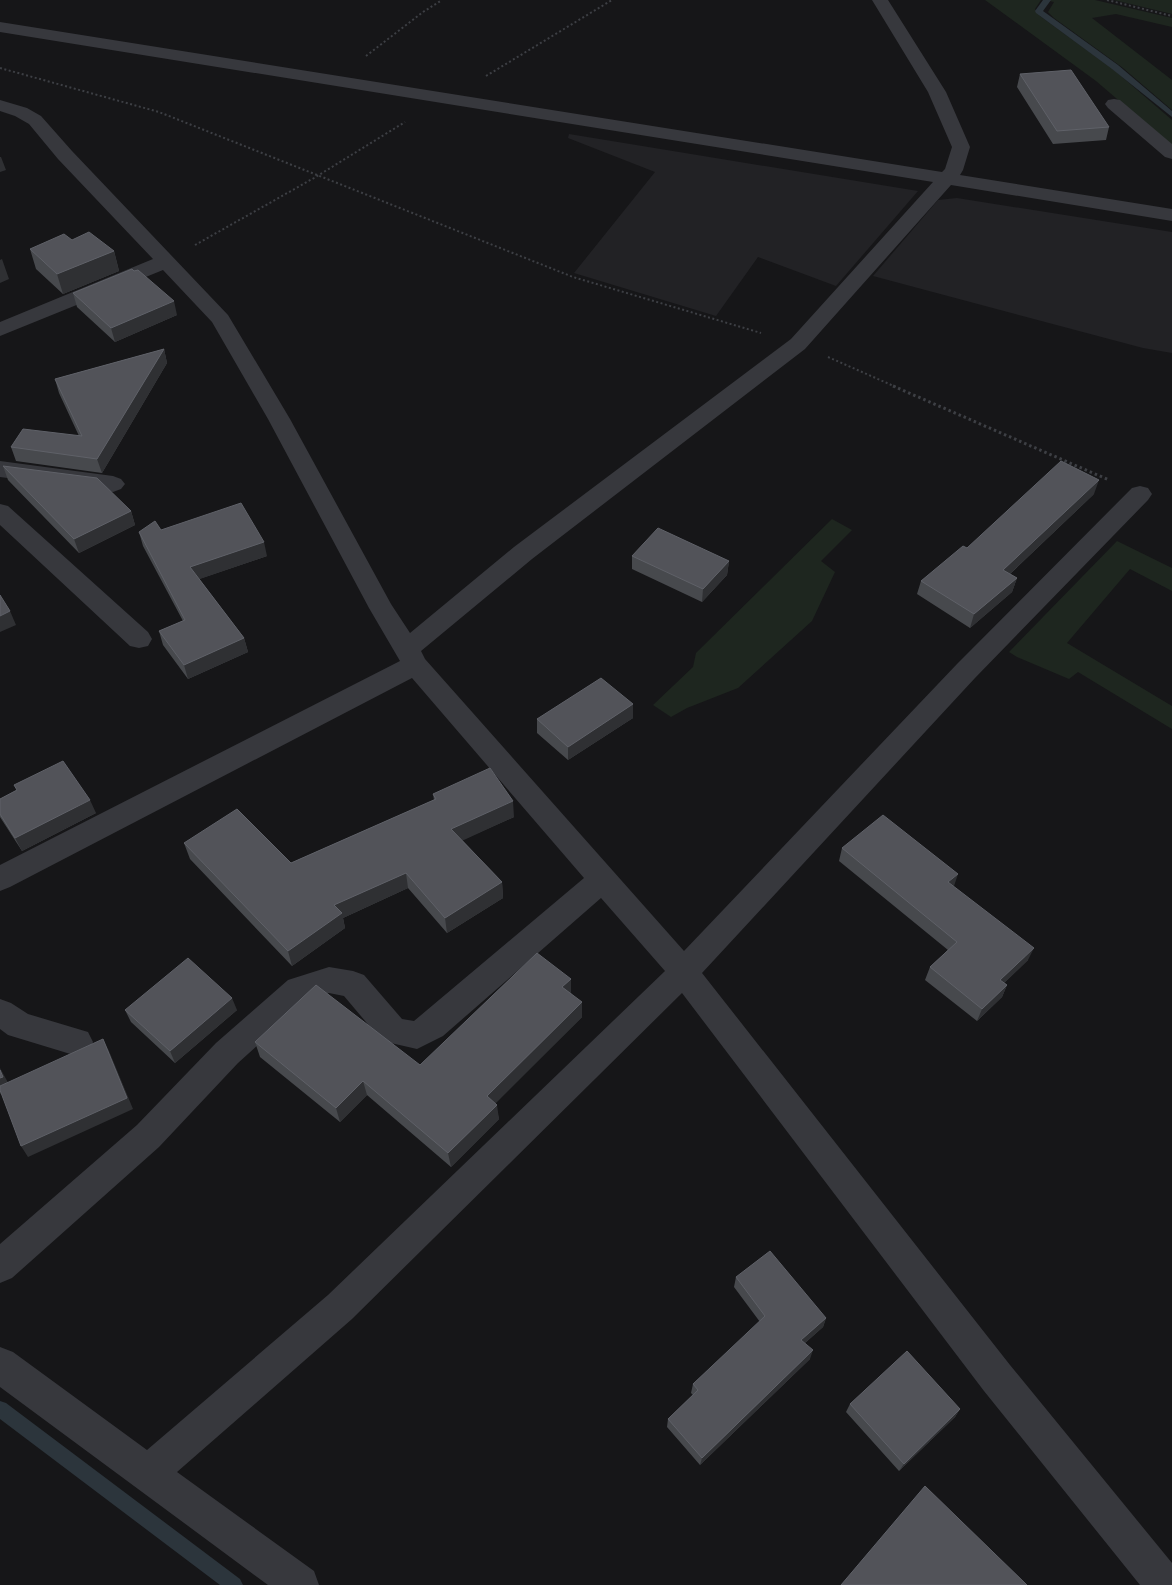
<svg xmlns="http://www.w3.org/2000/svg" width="1172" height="1585" font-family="'DejaVu Sans',sans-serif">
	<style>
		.built { fill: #222225 }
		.green { fill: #1e261f }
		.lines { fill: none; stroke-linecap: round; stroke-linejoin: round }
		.stream { fill: #2c353c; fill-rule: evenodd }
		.path-far1 { stroke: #3d3f44; stroke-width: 2; stroke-dasharray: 2 2.5; stroke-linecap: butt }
		.path { stroke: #3d3f44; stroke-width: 3; stroke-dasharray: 2.5 3; stroke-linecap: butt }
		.minor { fill: #37383d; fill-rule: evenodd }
		.wall { fill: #47494d }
		.shaded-wall { fill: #2f3033 }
		.building { fill: #525359; stroke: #5f6168 }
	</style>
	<rect width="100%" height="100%" fill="#161618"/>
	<!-- built -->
	<path class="built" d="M569,134L685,153L918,191L836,286L758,257L716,316L574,273L655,172L568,138Z
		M957,198L1172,232V353L1143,348L873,276L938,200Z"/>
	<!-- green -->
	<path class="green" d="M985,0H1041L1035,9L1040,16L1114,70L1172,120V146L1096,81Z
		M1045,0H1095L1172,18V27L1116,14L1092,18L1172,80V110L1123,68L1054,18L1048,12L1054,2Z
		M1114,0H1172V14Z
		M832,519L852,530L821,561L835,572L812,621L738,688L687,708L671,717L653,705L693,667L696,653Z
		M1117,541L1172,568V591L1130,569L1067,643L1172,706V729L1078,672L1069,679L1017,657L1009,652Z"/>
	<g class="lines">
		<!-- stream -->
		<path class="stream" d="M1043,0H1051L1043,11L1118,65L1172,111V117L1112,69L1036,13L1035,11Z
			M0,1401L6,1403L240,1579L243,1585H220L0,1419Z"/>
		<!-- path-far1 -->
		<path class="path-far1" d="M1107,0L1172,16
			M366,56L423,12L442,0
			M0,68L159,112L573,277L761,333
			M486,76L612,0
			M195,245L314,178L405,122
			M828,357L896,387"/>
		<!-- path -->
		<path class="path" d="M893,386L1109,480"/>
		<!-- minor -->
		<path class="minor" d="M872,0H888L946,92L970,147L963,170L960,175L1172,209V221L951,185L805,349L532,559L421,651L425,659L684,951L957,664L1132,488L1140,486L1148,488L1152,494L1148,500L975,678L702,973L1010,1365L1172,1563V1585H1140L984,1391L682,993L352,1319L177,1472L314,1571L319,1585H268L0,1387V1347L13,1352L147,1450L328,1295L665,971L601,898L443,1036L417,1049L382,1041L344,996L329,993L309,999L238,1063L159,1147L12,1278L0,1283V1244L137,1125L216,1043L288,980L329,967L353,971L364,975L402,1019L414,1021L584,878L412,678L10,887L0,891V865L400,661L369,608L268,419L212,322L163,270L0,336V322L153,259L58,159L29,124L15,116L0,111V100L27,108L41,116L72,151L228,315L290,419L391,604L410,633L514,547L791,339L933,182L0,32V22L942,172L945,169L952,147L928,92Z
			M1114,99L1120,100L1172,144V159L1165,157L1108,108L1105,104L1108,100Z
			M0,461L113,476L121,479L125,484L121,489L113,492L0,477Z
			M0,504L8,506L148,632L152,639L148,646L139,648L130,646L0,525Z
			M0,999L11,1003L28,1014L88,1032L93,1042L88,1052L77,1056L8,1035L0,1029Z"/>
	</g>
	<!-- wall -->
	<path class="wall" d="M1020,74L1109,127L1106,140L1053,144L1017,87Z
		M72,240L114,251L119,271L63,294L36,269L30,249Z
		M73,293L177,315L115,342L77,307Z
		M164,349L167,363L102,473L16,461L11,447L79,436L59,393L55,379Z
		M3,466L131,511L135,525L79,553L8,480Z
		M1094,494L1010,574L1017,578L1012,592L970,628L917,594L921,581L967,548Z
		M139,532L267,556L199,579L244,638L248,652L188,679L163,645L159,631L183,621L143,546Z
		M632,556L729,561L727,575L702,602L632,569Z
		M633,704V718L568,760L537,733V719Z
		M14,785L96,813L22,851L0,817V799L17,790Z
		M433,794L514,817L462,840L502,882L503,898L447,933L408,888L343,918L345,928L292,966L190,859L184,843L291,863L434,800Z
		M842,848L953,887L1028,960L1004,983L1007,985L1002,997L977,1021L925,980L930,967L948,950L839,861Z
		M571,979V993L582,1017L495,1103L499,1119L451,1167L367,1095L340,1122L260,1057L255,1042L420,1065Z
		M125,1010H237L175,1063L131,1022Z
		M736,1277L826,1318L823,1327L805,1343L810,1359L700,1465L667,1427L668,1419L693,1395L691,1393L693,1384L760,1322L734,1287Z
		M850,1404L960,1409L955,1417L899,1471L846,1412Z"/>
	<!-- shaded-wall -->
	<path class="shaded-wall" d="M0,157H1L6,170L0,172Z
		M114,251L119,271L63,294L57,274Z
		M2,259L9,279L0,283V260Z
		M174,301L177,315L115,342L111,328Z
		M164,349L167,363L102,473L97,459Z
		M1099,480L1094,494L999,584L1003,570Z
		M131,511L135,525L79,553L74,539Z
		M264,542L267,556L194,581L190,567Z
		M729,561L727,575L702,602L703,589Z
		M1017,578L1012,592L970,628L974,614Z
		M10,611L16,625L0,632V616Z
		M244,638L248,652L188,679L184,665Z
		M633,704V718L568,760V747Z
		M90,800L96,813L22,851L15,838Z
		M513,801L514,817L453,845L451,829Z
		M406,873L408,888L343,918L345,928L292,966L288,951L334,905Z
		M958,874L954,886L943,895L948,882Z
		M502,882L503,898L447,933L445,918Z
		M1034,948L1028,960L995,992L1000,980Z
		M571,979V994L562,987Z
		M1007,985L1002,997L977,1021L982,1009Z
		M232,998L237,1010L175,1063L170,1051Z
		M582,1002V1017L488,1111L487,1096Z
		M103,1039L109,1051L133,1109L28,1157L21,1146Z
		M0,1068L11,1088L0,1094Z
		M363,1081L367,1095L340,1122L336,1108Z
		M497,1105L499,1119L451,1167L448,1153Z
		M826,1318L823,1327L798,1349L801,1340Z
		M813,1350L810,1359L700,1465L702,1458Z
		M960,1409L955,1417L899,1471L904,1464Z"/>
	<!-- building -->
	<path class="building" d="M1071,70L1109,127L1057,131L1020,74Z
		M89,232L114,251L57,274L30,249L64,234L72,240Z
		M132,269L134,271L138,270L174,301L111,328L73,293Z
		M164,349L97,459L11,447L23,429L82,436L55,379Z
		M1061,461L1099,480L1003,570L1017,578L974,614L921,581L963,546L967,548Z
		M3,466L97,478L131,511L74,539Z
		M241,503L264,542L190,567L244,638L184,665L159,631L185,620L139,532L155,521L161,530Z
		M658,528L729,561L703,589L632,556Z
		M0,595L10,611L0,616Z
		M601,678L633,704L568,747L537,719Z
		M63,761L90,800L15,838L0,814V799L17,790L14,785Z
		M490,768L513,801L451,829L502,882L445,918L406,873L334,905L342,913L288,951L184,843L237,809L291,863L436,799L433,794Z
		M883,815L958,874L948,882L1034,948L1000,980L1007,985L982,1009L930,967L957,942L842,848Z
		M537,953L571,979L562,987L582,1002L487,1096L497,1105L448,1153L363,1081L336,1108L255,1042L316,985L420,1065Z
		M188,958L232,998L170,1051L125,1010Z
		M103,1039L127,1098L21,1146L0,1090V1086Z
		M0,1070L3,1077L0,1078Z
		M770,1251L826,1318L801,1340L813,1350L702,1458L668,1419L698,1390L693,1384L765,1316L736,1277Z
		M907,1351L960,1409L904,1464L850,1404Z
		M925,1486L1027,1585H841Z"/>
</svg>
